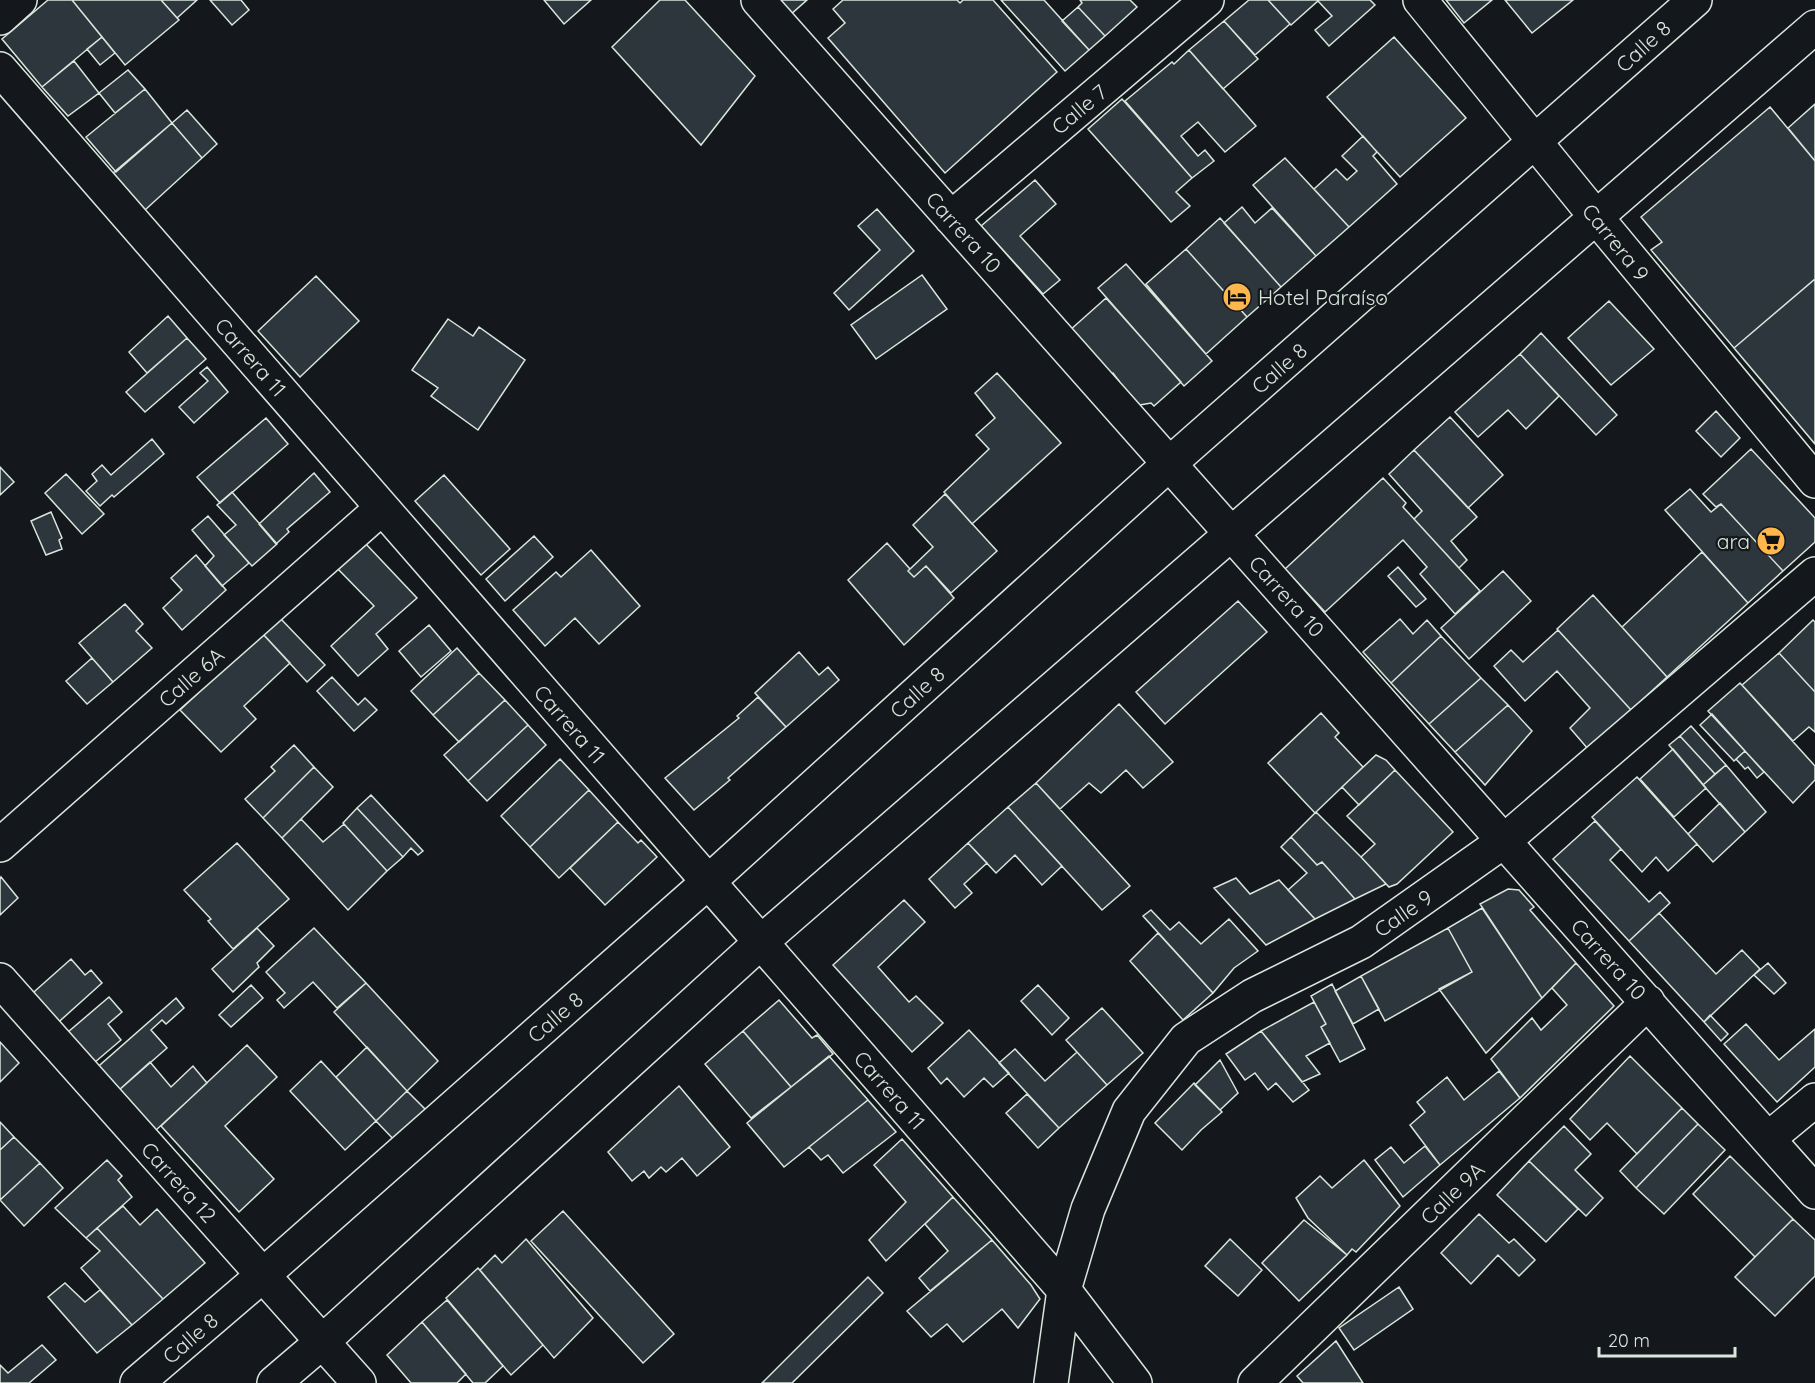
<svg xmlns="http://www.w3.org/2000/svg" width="1815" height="1383" font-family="Quicksand,sans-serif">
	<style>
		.building { fill: #2c363c; stroke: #d8e6dc; stroke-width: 1.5 }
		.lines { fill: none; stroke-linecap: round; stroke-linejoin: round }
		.street-casing { stroke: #d8e6dc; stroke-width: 36 }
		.secondary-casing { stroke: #d8e6dc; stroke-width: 36 }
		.street { stroke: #14181c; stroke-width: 33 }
		.secondary { stroke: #14181c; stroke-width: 33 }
		.labels { text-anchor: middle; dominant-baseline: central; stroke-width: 4.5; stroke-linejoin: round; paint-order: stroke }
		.street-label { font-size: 21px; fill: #d8e6dc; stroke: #14181c }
		.poi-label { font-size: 21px; fill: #d8e6dc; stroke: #14181c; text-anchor: start }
	</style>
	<rect width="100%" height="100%" fill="#14181c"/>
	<!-- building -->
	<path class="building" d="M48,0H72L102,37L42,87L2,39Z
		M72,0H161L179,20L125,65Z
		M161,0H197L177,18Z
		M210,0H241L249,10L232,25Z
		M544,0H591L564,24Z
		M660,0H685L755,76L701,145L612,47Z
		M769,0H807L790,15Z
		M843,0H957L960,3L963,0H993L1057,72L945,173L828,38L845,23L833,9Z
		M1001,0H1044L1089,50L1065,71Z
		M1080,0H1130L1137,7L1105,36L1078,7L1082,3Z
		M1249,0H1268L1290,24L1255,55L1224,21Z
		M1268,0H1319L1291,25Z
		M1319,0H1370L1375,5L1329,46L1315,30L1332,16L1318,1Z
		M1446,0H1492L1464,23Z
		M1505,0H1573L1532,33Z
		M1078,7L1105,36L1089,50L1062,21Z
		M1224,21L1258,59L1223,89L1189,50Z
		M102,37L115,53L100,65L87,49Z
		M1394,37L1466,118L1400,177L1327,97Z
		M1189,50L1256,126L1225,152L1198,122L1181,136L1198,156L1205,150L1214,161L1192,178L1125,101L1172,62L1174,64Z
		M74,61L99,93L68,116L42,87Z
		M128,70L145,89L115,113L99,93Z
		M145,89L172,123L116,172L86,137Z
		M1122,99L1192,178L1176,192L1190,206L1171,222L1088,129Z
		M1815,104V161L1788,128Z
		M1770,107L1815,161V279L1734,348L1651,250L1662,242L1641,217Z
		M187,110L217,144L202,158L172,123Z
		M172,123L202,158L145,210L113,173Z
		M1363,136L1377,152L1373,156L1397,184L1349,227L1314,189L1336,169L1347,180L1357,171L1342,156Z
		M1285,158L1349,227L1316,256L1253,185Z
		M1035,180L1056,204L1020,236L1060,280L1043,294L981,226Z
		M1242,207L1255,223L1272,208L1316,256L1281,287L1224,223Z
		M877,209L914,251L849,310L834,293L880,250L858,226Z
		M1220,218L1281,287L1247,317L1186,249Z
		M1186,249L1247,317L1206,354L1146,284Z
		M1126,264L1212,361L1184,386L1098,288Z
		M922,275L947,309L876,359L851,325Z
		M316,276L359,321L300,377L258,331Z
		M1815,279V444L1734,348Z
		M1106,298L1181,382L1154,406L1151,403L1140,405L1137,408L1116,384L1119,381L1113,373L1109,376L1069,331Z
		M1609,301L1654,349L1611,385L1568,338Z
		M168,316L187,338L147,373L129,352Z
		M448,319L473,336L479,327L525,360L478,430L431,396L438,388L412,370Z
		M1541,333L1617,415L1596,435L1520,354Z
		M187,338L206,359L145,412L126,392Z
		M1520,354L1559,396L1526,429L1508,410L1478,437L1455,412Z
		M207,367L228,392L194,423L179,407L208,381L200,373Z
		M997,373L1061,443L972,524L944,492L989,449L976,435L995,418L975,393Z
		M1716,411L1740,438L1721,457L1696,431Z
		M1450,417L1503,475L1468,508L1414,450Z
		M266,418L288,444L220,503L197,477Z
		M152,439L164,454L114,497L112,495L100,506L86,491L97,481L92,474L102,465L111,475Z
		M1751,449L1815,518V542L1783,571L1721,504L1716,507L1703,494Z
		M1414,450L1477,517L1451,541L1467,560L1459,568L1414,519L1422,511L1389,474Z
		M0,467L14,482L0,495Z
		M314,473L330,492L287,529L289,532L276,544L259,524Z
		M66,474L104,514L82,534L45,493Z
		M444,475L510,549L481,575L415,501Z
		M1383,478L1406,503L1403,507L1480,591L1455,614L1420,574L1427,567L1403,540L1325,612L1285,569Z
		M1690,489L1711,512L1721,504L1783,571L1748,603L1665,510Z
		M232,492L277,544L252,566L224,535L236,525L217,505Z
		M945,494L997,551L951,593L926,566L914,577L908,571L933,547L913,525Z
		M51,512L62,538L59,540L62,549L46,555L31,521Z
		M208,516L249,563L222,586L205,566L214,556L192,530Z
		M534,536L553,557L505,601L486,579Z
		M365,543L417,598L376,634L388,649L358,676L331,646L374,606L337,568Z
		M887,543L910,569L908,571L914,577L926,566L954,598L904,645L848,580Z
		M591,550L640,606L599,644L575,618L545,646L513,610L556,572L561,577Z
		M1702,552L1748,603L1667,677L1622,627Z
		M196,555L226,590L182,630L163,608L182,590L171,578Z
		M1398,567L1426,599L1416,607L1388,576Z
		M1503,571L1531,601L1469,659L1441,628Z
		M1593,595L1667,677L1631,710L1557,629Z
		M1238,601L1267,632L1165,724L1136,692Z
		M125,604L143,624L136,631L152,648L113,682L79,643Z
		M280,618L325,665L307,682L262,633Z
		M1400,619L1413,634L1427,620L1441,636L1391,683L1363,652Z
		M1813,620L1815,622V692L1779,653Z
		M429,625L451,651L421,677L399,651Z
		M1558,630L1631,710L1588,749L1570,728L1590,708L1557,671L1525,701L1494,666L1511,650L1523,662Z
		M262,633L290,663L244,706L256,719L221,752L180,710Z
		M1441,636L1481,678L1429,724L1391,683Z
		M457,648L479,673L433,715L411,691Z
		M799,652L819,675L828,667L839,680L786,727L755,693Z
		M1779,653L1815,692V732L1809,727L1793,741L1742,685Z
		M92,658L113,682L87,704L66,681Z
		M479,673L505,700L459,742L433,715Z
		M332,677L358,705L365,698L377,710L354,731L317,691Z
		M1481,678L1508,705L1455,752L1429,724Z
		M1740,683L1815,766V780L1793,803L1708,711Z
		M758,697L786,727L728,778L730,780L694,810L665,778L739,718L737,716Z
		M505,700L528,725L468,781L444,755Z
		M1119,704L1173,762L1143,788L1126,770L1101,793L1089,783L1060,809L1036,783Z
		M1508,705L1532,731L1485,785L1455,752Z
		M1321,713L1339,733L1335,737L1363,767L1315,813L1268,763Z
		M1712,714L1745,751L1734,761L1700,725Z
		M528,725L546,745L487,801L468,781Z
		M1691,726L1726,765L1715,774L1680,736Z
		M1680,736L1715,774L1703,785L1669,745Z
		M294,745L314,767L263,818L245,799L275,771L271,767Z
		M1673,749L1706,788L1674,817L1640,779Z
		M1745,751L1764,772L1757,778L1748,767L1745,769L1736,759Z
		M1376,755L1386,760L1395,770L1359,805L1342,787Z
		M560,759L589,790L530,847L501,816Z
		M1726,765L1766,812L1745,832L1703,785Z
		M314,767L333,787L282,838L263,818Z
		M1395,770L1453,832L1397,884L1389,887L1361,857L1375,844L1347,816Z
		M1637,777L1697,844L1668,871L1656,857L1642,872L1592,817Z
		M1036,783L1130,886L1102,910L1008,807Z
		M589,790L618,822L559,878L530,847Z
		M371,795L423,851L418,855L411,848L403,857L357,808Z
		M1720,803L1745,832L1713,862L1688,834Z
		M1008,807L1062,866L1042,885L1015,855L996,873L968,843Z
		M357,808L403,857L387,871L343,823Z
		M1316,812L1361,857L1386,884L1355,899L1322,862L1317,865L1291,837Z
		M301,819L323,842L344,824L387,871L348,910L282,838Z
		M1595,821L1621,849L1610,860L1649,902L1660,892L1670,903L1629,941L1553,859Z
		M618,822L638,843L641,840L657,857L605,905L570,868Z
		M1291,837L1317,865L1322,862L1355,899L1315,919L1288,890L1307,873L1281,847Z
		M237,843L289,899L233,949L208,921L211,919L184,890Z
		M968,843L987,863L964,884L972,893L955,908L929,879Z
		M1,877L18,898L0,915V879Z
		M1236,878L1250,894L1279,880L1315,919L1266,945L1214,888Z
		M1508,889L1519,890L1534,907L1530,910L1576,963L1542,998L1480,904Z
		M904,900L925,922L878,967L909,1002L916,996L943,1023L912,1052L833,965Z
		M1482,908L1542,998L1486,1053L1439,989L1472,972L1448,928Z
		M1151,910L1170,930L1179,922L1201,944L1229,919L1258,951L1234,968L1213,993L1143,916Z
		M1659,913L1716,974L1742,950L1760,969L1704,1022L1629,941Z
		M257,928L274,946L257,963L259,967L233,992L212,969Z
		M314,928L366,983L337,1008L313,982L284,1008L277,1000L285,993L266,972Z
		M1448,928L1472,972L1385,1021L1361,976Z
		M1158,933L1213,993L1183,1020L1130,961Z
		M71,959L85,975L91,970L102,983L52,1028L26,999Z
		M1576,963L1614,1006L1520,1098L1491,1059L1532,1018L1541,1030L1567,1005L1552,988Z
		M1768,963L1786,983L1774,994L1754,975Z
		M1361,976L1379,1009L1353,1024L1335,991Z
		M366,983L438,1061L407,1091L334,1012Z
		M1332,984L1365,1049L1340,1062L1321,1027L1326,1024L1311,996Z
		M251,985L263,998L231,1027L219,1015Z
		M1038,985L1069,1018L1052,1035L1021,1001Z
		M109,997L122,1012L108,1024L121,1040L88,1068L61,1038Z
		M176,998L184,1008L166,1024L162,1020L151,1030L167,1048L119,1090L92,1072Z
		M779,1000L812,1038L817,1035L833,1054L791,1087L743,1031Z
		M1314,1002L1326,1024L1321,1027L1330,1043L1306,1056L1320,1074L1302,1082L1261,1031Z
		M1102,1008L1143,1053L1107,1085L1066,1040Z
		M1710,1015L1728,1034L1721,1041L1704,1022Z
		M1746,1024L1779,1060L1815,1029V1067L1777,1102L1724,1044Z
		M969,1030L1009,1073L993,1087L984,1078L964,1097L947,1078L941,1084L928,1068Z
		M743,1031L791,1087L751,1118L705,1064Z
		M1261,1031L1309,1090L1293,1102L1276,1083L1268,1090L1255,1073L1245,1080L1226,1054Z
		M0,1042L19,1063L0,1082Z
		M247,1045L277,1077L225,1126L274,1179L239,1212L161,1126Z
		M367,1047L407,1091L376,1121L336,1077Z
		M1015,1049L1045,1081L1077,1052L1107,1085L1059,1128L999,1063Z
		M829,1056L868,1100L784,1167L747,1123Z
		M1630,1056L1682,1108L1637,1154L1607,1123L1590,1140L1570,1119Z
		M1220,1060L1238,1093L1220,1110L1195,1085Z
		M321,1061L376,1121L345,1150L290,1091Z
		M150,1062L171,1087L193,1066L207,1083L155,1131L119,1090Z
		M1499,1071L1520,1098L1440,1165L1410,1125L1425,1112L1417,1102L1447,1077L1464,1100Z
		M1194,1083L1222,1112L1201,1130L1182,1150L1155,1123Z
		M679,1086L730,1147L697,1176L682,1158L666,1172L661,1167L649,1178L644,1171L632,1181L608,1152Z
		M407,1091L431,1115L399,1145L376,1121Z
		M1027,1094L1059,1128L1038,1148L1006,1113Z
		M868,1100L896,1132L843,1173L828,1155L821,1160L809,1147Z
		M1682,1108L1698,1124L1636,1188L1620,1171Z
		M0,1122L14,1137L0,1150Z
		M1698,1124L1725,1150L1664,1214L1636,1188Z
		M1564,1126L1591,1154L1575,1170L1603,1198L1586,1216L1529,1161Z
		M14,1137L40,1163L0,1200V1150Z
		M902,1139L953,1197L886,1261L869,1240L906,1202L874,1165Z
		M1425,1146L1440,1165L1403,1197L1375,1160L1391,1147L1404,1163Z
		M1730,1156L1793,1219L1755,1257L1693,1194Z
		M107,1160L122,1176L118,1180L132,1197L86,1238L55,1208Z
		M1364,1160L1400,1206L1356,1252L1352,1249L1347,1255L1308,1218L1296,1198L1320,1176L1332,1188Z
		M1529,1161L1578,1209L1546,1242L1497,1195Z
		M40,1163L63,1188L24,1226L0,1200Z
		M953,1197L992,1240L930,1291L919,1278L948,1251L925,1224Z
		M123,1206L140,1225L157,1209L205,1263L163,1299L97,1228Z
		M563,1211L674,1334L643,1363L531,1241Z
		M1479,1214L1509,1243L1514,1239L1535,1260L1519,1276L1498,1255L1471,1284L1441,1253Z
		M1793,1219L1815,1240V1276L1775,1316L1735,1277Z
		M1304,1220L1347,1255L1299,1301L1262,1263Z
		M97,1228L163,1299L132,1325L81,1268L100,1251L86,1238Z
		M526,1239L593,1318L554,1358L480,1270L495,1255L502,1263Z
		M1230,1239L1262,1270L1238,1296L1205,1266Z
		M992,1240L1031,1285L1040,1299L1018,1328L1002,1309L963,1342L947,1324L931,1337L907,1311Z
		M478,1268L543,1345L511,1375L446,1298Z
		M868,1277L883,1293L792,1383H762Z
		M65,1283L85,1302L100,1290L132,1325L97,1353L48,1297Z
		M1399,1287L1413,1309L1354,1350L1339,1328Z
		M447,1300L503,1366L485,1383H473L422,1322Z
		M422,1322L466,1374L457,1383H411L387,1355Z
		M1336,1341L1363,1383H1303L1297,1376Z
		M42,1345L56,1360L29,1383H0V1365L8,1373Z"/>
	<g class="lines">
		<!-- street casing -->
		<g class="street-casing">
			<path id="street" d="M758,0L1815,1192
				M1420,0L1596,217L1815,481
				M0,18L20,0
				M0,69L1064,1290L1135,1383
				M951,218L1207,0
				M0,845L382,508
				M0,980L359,1383
				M1768,1139L1815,1100
				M137,1383L262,1276L708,882L1169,464L1695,0
				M274,1383L322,1342L761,942L1815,27
				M1255,1383L1648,1002"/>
		</g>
		<!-- secondary casing -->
		<g class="secondary-casing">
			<path id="secondary" d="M1051,1383L1064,1290L1088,1209L1129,1111L1186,1039L1252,996L1361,942L1504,841L1815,574"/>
		</g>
		<!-- street -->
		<use href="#street" class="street"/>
		<!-- secondary -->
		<use href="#secondary" class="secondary"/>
	</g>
	<!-- icons -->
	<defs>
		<g id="hotel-disc" transform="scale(1.5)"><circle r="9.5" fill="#ffb74d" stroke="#14181c"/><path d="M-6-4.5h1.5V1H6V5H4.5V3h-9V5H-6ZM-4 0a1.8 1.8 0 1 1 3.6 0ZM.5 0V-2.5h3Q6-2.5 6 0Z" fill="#111"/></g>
		<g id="supermarket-disc" transform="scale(1.5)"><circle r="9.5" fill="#ffb74d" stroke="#14181c"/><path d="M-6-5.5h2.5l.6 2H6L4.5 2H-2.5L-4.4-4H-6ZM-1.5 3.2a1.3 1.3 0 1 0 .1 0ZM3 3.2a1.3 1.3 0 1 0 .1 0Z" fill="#111"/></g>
	</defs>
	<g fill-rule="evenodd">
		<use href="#hotel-disc" x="1237" y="297"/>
		<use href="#supermarket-disc" x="1771" y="541"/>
	</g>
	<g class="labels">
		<!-- street labels -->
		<g class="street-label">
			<text transform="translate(1643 46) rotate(-42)">Calle 8</text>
			<text transform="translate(1079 109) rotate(-40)">Calle 7</text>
			<text transform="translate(964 232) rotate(48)">Carrera 10</text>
			<text transform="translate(1616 242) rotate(51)">Carrera 9</text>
			<text transform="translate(251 357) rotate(49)">Carrera 11</text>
			<text transform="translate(1279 368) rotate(-41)">Calle 8</text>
			<text transform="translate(1287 596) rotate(48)">Carrera 10</text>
			<text transform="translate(191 677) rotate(-41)">Calle 6A</text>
			<text transform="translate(917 692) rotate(-42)">Calle 8</text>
			<text transform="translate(570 724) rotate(49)">Carrera 11</text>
			<text transform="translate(1403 913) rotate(-35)">Calle 9</text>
			<text transform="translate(1609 959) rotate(48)">Carrera 10</text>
			<text transform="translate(555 1017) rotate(-41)">Calle 8</text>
			<text transform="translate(890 1090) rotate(49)">Carrera 11</text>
			<text transform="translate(179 1182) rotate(48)">Carrera 12</text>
			<text transform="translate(1452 1193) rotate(-44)">Calle 9A</text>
			<text transform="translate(190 1338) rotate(-41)">Calle 8</text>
		</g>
		<!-- poi labels -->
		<g class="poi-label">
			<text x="1258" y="297">Hotel Paraíso</text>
			<text x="1750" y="541" text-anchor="end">ara</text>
		</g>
	</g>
	<!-- scale -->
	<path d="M1599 1347v9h136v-9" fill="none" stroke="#d8e6dc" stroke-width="3"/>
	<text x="1608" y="1347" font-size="18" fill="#d8e6dc" stroke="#14181c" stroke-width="4.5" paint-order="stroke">20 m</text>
</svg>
